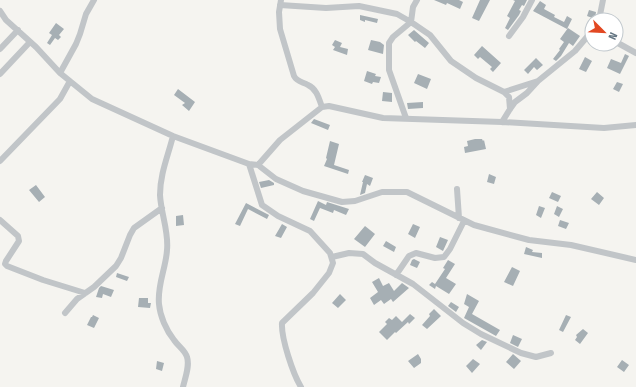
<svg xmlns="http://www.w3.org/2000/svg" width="636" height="387" font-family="'Fira Sans Condensed',sans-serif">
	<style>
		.building { fill: #a6afb4 }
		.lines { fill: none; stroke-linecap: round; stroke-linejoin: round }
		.minor { stroke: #c1c5c8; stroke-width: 6 }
	</style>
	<rect width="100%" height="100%" fill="#f5f4f0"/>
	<!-- building -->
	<path class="building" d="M434,0H459L463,2L460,9L447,3L446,5Z
		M480,0H490L479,21L472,18Z
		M513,0H527L524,6L522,5L519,10L521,11L519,15L508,30L505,28L510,18L507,16L515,1Z
		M540,1L546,5L544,9L555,15L554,17L564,22L567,16L572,19L567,29L533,11Z
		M589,10L596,12L595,19L587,16Z
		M360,15L378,19L377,23L365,20V22L360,20Z
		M56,23L64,29L59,35L61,37L58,40L55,38L50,45L47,43L52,35L49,33Z
		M568,28L580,36L573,46L569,43L561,56L556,61L553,59L560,50L559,49L564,42L560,39Z
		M414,30L429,43L425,48L416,41L415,42L408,35Z
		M335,40L342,43L340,47L348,49L347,55L333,50L335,47L332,45Z
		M371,40L380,42L384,45L383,54L368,50Z
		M482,46L501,63L493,72L490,69L492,67L480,57L478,59L474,55Z
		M625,54L629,56L620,74L607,68L611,59L621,63Z
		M585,57L592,61L586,72L579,69Z
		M536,58L543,65L537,70L534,67L528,74L524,70Z
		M367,71L376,74L375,76L381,77L379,83L373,82L372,84L364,81Z
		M418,74L431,79L427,89L414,83Z
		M617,82L623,84L619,92L613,89Z
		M178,89L195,102L189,111L182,105L185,103L174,95Z
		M383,92L392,93V102L382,101Z
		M423,102V108L408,109L407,103Z
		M314,119L330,125L328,130L311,123Z
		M475,139H482L483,141L484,140L486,149L465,153L464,147L468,146L467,141Z
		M330,141L339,144L334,165L349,170L348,174L324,166L327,159L326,158Z
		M489,174L496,177L494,184L487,182Z
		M365,175L373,178L370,186L367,184L365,193L360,195L363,182H362Z
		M269,180L274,183V185L261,188L259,182Z
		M36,185L45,197L39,202L29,190Z
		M552,192L561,196L558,202L549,198Z
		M597,192L604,198L599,205L591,199Z
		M318,201L326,205L327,202L349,209L346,215L334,210L333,213L320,208L314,221L310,219Z
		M246,203L269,215L267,219L248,209L240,226L235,224Z
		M539,206L545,208L541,218L536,215Z
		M557,206L563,209L559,217L554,214Z
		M183,215L184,225L176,226V216Z
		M560,220L569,223L566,229L558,226Z
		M282,224L287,227L281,238L275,236Z
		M413,224L420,227L415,238L408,234Z
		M365,226L375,234L365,247L354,239Z
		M440,237L448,240L443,251L436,247Z
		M386,241L396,247L394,252L383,246Z
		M526,247L533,250L532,252L542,253V258L524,254Z
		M414,259L420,262L417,268L410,265L412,260Z
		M448,260L455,264L446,278L456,284L449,294L436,286L435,289L429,285L432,282L435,284L445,269L443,268Z
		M512,267L520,271L513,286L504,282Z
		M117,273L129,277L127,281L116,277Z
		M379,278L383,286L389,283L394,291L402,283L409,288L393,302L391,299L384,304L381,300L374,305L370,298L378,292L372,282Z
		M101,286L114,290L111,297L103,294L102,298L96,297L99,288Z
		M340,294L346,300L338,308L332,303Z
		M467,294L479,301L472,314L500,330L496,336L464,318L469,307L464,304Z
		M139,298H148V303H151L150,308L138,307Z
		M451,302L459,307L456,312L448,306Z
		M434,309L441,316L427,329L422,325L430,316L429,314Z
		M410,314L415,318L409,324L408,322L396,333L395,332L387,340L379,332L387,324L385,322L389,318L392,320L396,316L402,322Z
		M93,315L99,318L94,328L87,325L91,317H92Z
		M566,315L571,317L563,332L559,330Z
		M583,329L588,333L580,344L575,340L577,337L576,335Z
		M513,335L522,339L518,347L510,343Z
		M482,340L487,342L481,350L476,345Z
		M418,354L421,359V363L414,368L408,361Z
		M513,354L521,361L514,369L506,362Z
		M473,359L480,364L472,373L466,366Z
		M622,360L629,365L624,372L617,367Z
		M157,361L164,363L162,371L156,369Z"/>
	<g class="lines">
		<!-- minor -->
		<path class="minor" d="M281,0L279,12L280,29L294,76C297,82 303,82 308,85C317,89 319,99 322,107
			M280,5L326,8L359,6L397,14L411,22L430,35L451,61L476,78L504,92L538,81
			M0,11L6,20L36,47L60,73L92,99L173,136L249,164L262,205L278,216L310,231L330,253L333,263L329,273L313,293L282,323C281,338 293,374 301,387
			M599,20L603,0
			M509,36L523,17L532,0
			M616,42L636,53
			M0,49L18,30
			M60,73L76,44L80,34L86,14L94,0
			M0,74L30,42
			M504,92L509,97L510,109
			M406,118L389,70V43L393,37L411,22L413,7L417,0
			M502,122L510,109L515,102L527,93L538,81L575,51L592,31
			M173,136C168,156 160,174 160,195C161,214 169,232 167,250C166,268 157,285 159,304C160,316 166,330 174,340C178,346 185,350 187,357C190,366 185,378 183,387
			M0,161L60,99L70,81
			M249,164L258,165L276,179L303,191L342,202L355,201L382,192H407L474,225L529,240L571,245L636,260
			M258,165L280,140L322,107L329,106L383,118L502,122L604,128L636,125
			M457,189L459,218
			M0,220L18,236L19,241L6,261L5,264L7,266L43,280L85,293
			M332,257L349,253L363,254L375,263L413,284L463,323L481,334L521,353L536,357L551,353
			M396,275L409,256L416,253L435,258L444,257L450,249L464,221
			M65,313L77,299L94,287L116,266L121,258L130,235L134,228L162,208"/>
	</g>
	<!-- north arrow -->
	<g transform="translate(604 32) rotate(114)"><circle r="19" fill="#ffffff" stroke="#c1c8cd"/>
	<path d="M0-3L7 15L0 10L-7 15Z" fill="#e24822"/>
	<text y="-6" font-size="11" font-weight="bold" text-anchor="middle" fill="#637582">N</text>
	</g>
</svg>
